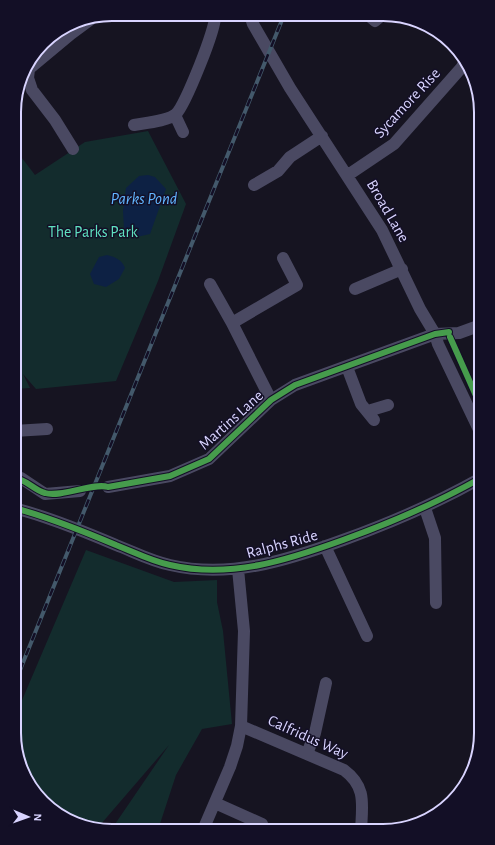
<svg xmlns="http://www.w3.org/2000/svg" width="495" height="845" font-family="'Alegreya Sans',sans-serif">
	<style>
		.green { fill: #132c2d }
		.water { fill: #0d2144 }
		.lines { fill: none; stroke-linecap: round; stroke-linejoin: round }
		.minor { stroke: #4a4962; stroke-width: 12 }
		.rail-casing { stroke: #43596b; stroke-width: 4 }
		.rail { stroke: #130f26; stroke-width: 2.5; stroke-dasharray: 8; stroke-linecap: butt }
		.cycleway-casing { stroke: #130f26; stroke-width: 8 }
		.cycleway { stroke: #469c4c; stroke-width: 6 }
		.labels { text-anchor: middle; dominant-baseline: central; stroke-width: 3; stroke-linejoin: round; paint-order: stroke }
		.street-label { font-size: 16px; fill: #d9d4ff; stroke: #130f26 }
		.park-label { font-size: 16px; fill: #5fe0c0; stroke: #130f26 }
		.water-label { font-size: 17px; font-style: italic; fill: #62b6ff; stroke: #130f26 }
		.rim { fill: none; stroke: #d9d4ff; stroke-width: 2 }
	</style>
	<rect width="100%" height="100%" fill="#161421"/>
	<!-- green -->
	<path class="green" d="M74,22L75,23L29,61L47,38Z
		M148,131L186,204L158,281L116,381L36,389L23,374L30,388L14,389L15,149L35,175L85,142Z
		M86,550L174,582L217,580V602L223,631L232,724L202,729L176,775L158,830H111L169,745L101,824L94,828L52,811L21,771L14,733V719Z"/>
	<!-- water -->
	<path class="water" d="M148,175L155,177L166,189L150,234L132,238L124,228L123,211L126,188L139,176Z
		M107,255C114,257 122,259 125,268L119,279L106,287L94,284L90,274L99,257Z"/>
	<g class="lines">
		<!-- minor -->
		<path class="minor" d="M250,15L253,24L290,88L382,230L420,309L435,334L438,344L481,434
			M369,16L375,21L381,16
			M175,115L183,132
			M134,125C145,123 168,121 176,114C185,105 217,27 215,15
			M73,149L55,120L32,90L28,78L29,69L71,34L94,17
			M348,175L394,144L462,67L464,62
			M254,185L278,171L290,157L322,136
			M210,284L232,323L271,400
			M355,289L402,269
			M232,323L297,285L283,258
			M347,367L361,404L374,420
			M368,411L388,405
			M14,431L47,429
			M14,478H21L45,494L80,491
			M108,487L170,476L209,459L271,400L295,385L435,334L459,333L481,325
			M14,508C49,517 83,531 116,545C134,552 151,561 170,565C230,579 288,560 343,540C393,522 435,504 481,478
			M425,508L435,538L436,603
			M325,546L367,636
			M241,726L344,770C367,787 362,805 361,831
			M307,754L315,733L326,683
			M215,803L262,824
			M203,830L230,767L237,746L241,726L244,631L238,569"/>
		<!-- rail casing -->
		<g class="rail-casing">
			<path id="rail" d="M14,685L284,15"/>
		</g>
		<!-- rail -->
		<use href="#rail" class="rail"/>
		<!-- cycleway casing -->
		<g class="cycleway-casing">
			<path id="cycleway" d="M450,337L481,407
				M14,478C26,479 34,490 45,493C61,498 94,482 108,487L170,476L209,459L271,400L295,385L435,334L449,332
				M14,508C49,517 83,531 116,545C134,552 151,561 170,565C230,579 288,560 343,540C393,522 435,504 481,478"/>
		</g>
		<!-- cycleway -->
		<use href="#cycleway" class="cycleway"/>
	</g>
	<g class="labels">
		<!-- street labels -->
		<g class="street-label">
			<text transform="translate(407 103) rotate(-47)">Sycamore Rise</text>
			<text transform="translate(388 211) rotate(60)">Broad Lane</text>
			<text transform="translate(231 420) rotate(-42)">Martins Lane</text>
			<text transform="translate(282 544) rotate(-15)">Ralphs Ride</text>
			<text transform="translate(308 737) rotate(24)">Calfridus Way</text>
		</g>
		<!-- park labels -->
		<g class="park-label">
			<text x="93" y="232">The Parks Park</text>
		</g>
		<!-- water labels -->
		<g class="water-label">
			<text x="144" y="198">Parks Pond</text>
		</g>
	</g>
	<!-- crop -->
	<path d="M0 0H495V845H0ZM112 21H383A91 91 0 0 1 474 112V733A91 91 0 0 1 383 824H112A91 91 0 0 1 21 733V112A91 91 0 0 1 112 21Z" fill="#130f26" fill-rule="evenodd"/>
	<path class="rim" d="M112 21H383A91 91 0 0 1 474 112V733A91 91 0 0 1 383 824H112A91 91 0 0 1 21 733V112A91 91 0 0 1 112 21Z"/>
	<!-- north arrow -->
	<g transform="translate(28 817) rotate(92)" stroke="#130f26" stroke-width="3" paint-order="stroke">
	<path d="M0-3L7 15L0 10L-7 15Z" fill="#d9d4ff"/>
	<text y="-6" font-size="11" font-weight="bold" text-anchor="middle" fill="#d9d4ff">N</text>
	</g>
</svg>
